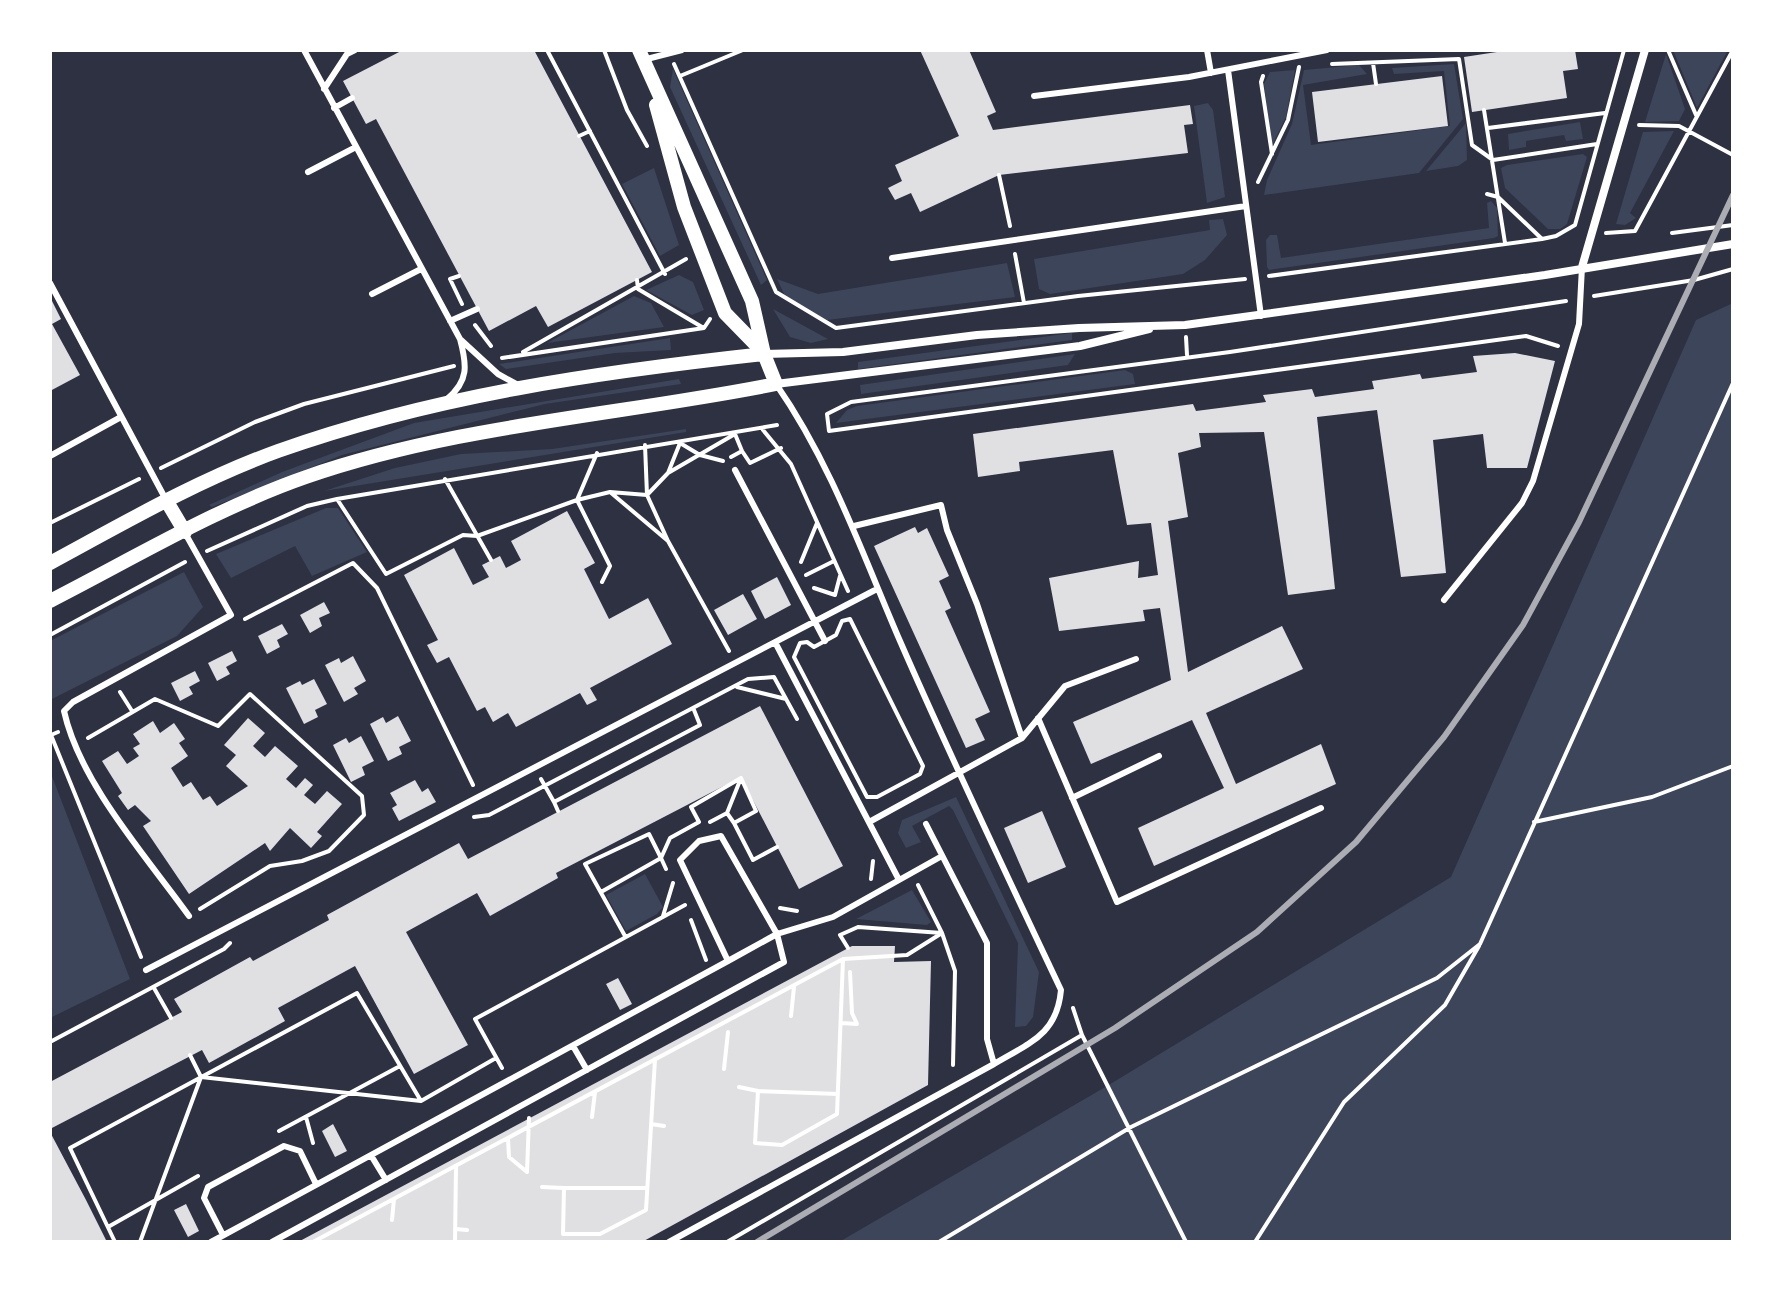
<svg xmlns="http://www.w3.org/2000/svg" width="1783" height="1292" font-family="'Open Sans',sans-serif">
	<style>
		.green { fill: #3c4559 }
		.building { fill: #e0e0e3 }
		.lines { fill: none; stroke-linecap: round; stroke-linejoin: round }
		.path { stroke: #fff; stroke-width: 4 }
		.service { stroke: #fff; stroke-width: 6 }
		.minor { stroke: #fff; stroke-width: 8 }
		.tertiary { stroke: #fff; stroke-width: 14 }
		.rail { stroke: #abadb3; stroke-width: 6 }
	</style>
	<rect width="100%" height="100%" fill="#2d3142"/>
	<!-- green -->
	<path class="green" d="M1673,50H1728L1697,108Z
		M1666,54L1685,109L1679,121L1645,122Z
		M1454,64L1463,119L1419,173L1264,195L1267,180L1292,124L1304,70L1359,65L1367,74L1303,85L1311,145L1450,126L1444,71L1394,74L1392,68Z
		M673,69L767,280L761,285L670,87Z
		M1295,70L1286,117L1272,146L1264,84L1270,72Z
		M1208,103L1213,110L1225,197L1207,203L1194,106Z
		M1580,122L1583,139L1566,141L1564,135L1526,141V147L1509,150L1508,134Z
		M1466,123L1467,160L1458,166L1426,171Z
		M1674,131L1630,213L1636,218L1625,225L1616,224L1643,132Z
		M1583,154L1587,157L1567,224L1560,229H1548L1505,188L1501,168L1507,165Z
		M654,168L679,245L660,256L622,184Z
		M1491,201L1497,208L1498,236L1494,238L1269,270L1267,267L1266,240L1270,235H1277L1281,258L1489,228L1487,203Z
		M1223,219L1227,235L1205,260L1183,274L1050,294L1039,289L1034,259L1210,230L1209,220Z
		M1007,263L1015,297L827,320L785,296L777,279L818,294Z
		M679,275L693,282L704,310L692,315L646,290Z
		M634,296L651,303L664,327L547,343Z
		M1733,303V1242H839L1107,1086L1451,877L1696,320Z
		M773,309L828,339L811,343L790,337Z
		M1072,333V340L858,369V362Z
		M670,338L671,350L615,353L506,369L499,364Z
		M1075,354L1068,365L861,394L860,385Z
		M1125,370L1133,374L1135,384L836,423L847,410L857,406Z
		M679,379L681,384L545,404L342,455L212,507L209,505L282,472L414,423Z
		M686,429V432L324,491L395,468L461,454L552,449Z
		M326,508H338L367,552L312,576L295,546L231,578L216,554Z
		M184,572L203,607L177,636L50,700V641Z
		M50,771L130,979L50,1018Z
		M956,797L1039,972L1033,1017L1026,1026L1015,1027L1018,943L953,810L949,806L912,826L921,842L906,848L898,833L902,820Z
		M645,874L663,907L657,914L626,931L606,895Z
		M912,890L931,922L927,925L856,919Z"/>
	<!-- building -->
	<path class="building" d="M403,50H534L652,272L548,327L536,306L489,331L376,119L366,124L343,81Z
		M920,50H969L996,112L987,116L993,130L1190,105L1193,124L1184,125L1188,153L999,175L920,212L911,193L895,200L888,188L902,181L895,165L959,136Z
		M1510,50H1575L1578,69L1563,71L1567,98L1472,112L1464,57Z
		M1442,76L1448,126L1318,142L1312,92Z
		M50,297L61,319L52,324L80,375L50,391Z
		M1515,353L1555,361L1527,468H1487L1483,434L1433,440L1446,573L1401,577L1377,410L1317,417L1335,589L1288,595L1264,432L1199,433L1201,447L1178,453L1188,517L1168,521L1188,672L1282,626L1303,669L1206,713L1236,784L1321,744L1336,784L1154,866L1138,828L1224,788L1192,720L1091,764L1073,722L1171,680L1160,608L1143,610L1145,621L1059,631L1049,578L1139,561L1138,578L1158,575L1151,523L1127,525L1113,450L1019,462L1020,471L978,477L973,434L1193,404L1196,411L1266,402L1263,395L1312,389L1315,397L1374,389L1372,381L1420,374L1422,379L1477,372L1473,356Z
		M567,511L595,563L584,569L609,619L648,598L672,644L590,688L597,700L587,705L580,693L516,727L508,713L493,722L485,707L477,711L449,657L437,663L427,645L438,640L404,575L454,548L473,585L489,577L482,565L500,556L506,568L521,560L511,541Z
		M915,527L918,533L927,528L949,576L939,581L951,608L945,611L990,712L975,719L985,740L966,748L874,546Z
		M777,577L791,605L765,619L751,591Z
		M743,594L757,619L728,635L714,610Z
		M324,602L330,613L319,618L322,626L310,633L300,615Z
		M282,624L288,634L277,640L280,647L267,654L258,636Z
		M232,651L237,661L226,667L230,674L217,681L208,663Z
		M353,656L366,681L354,688L358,694L344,702L325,665L339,658L341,663Z
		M195,671L200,681L189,687L193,694L180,701L171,683Z
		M314,679L327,704L315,710L318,717L304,724L286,688L300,681L302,685Z
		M760,706L843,866L799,889L741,777L556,873L558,878L490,916L477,893L406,932L468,1045L414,1074L355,966L278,1008L285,1021L209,1063L202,1050L50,1129V1082L182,1012L174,999L250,957L253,961L329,920L327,915L459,843L468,859Z
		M398,716L411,741L399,747L402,754L388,761L370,724L383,717L386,723Z
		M248,718L265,733L253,746L265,757L275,746L298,766L286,779L296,788L305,778L313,785L304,795L315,804L327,791L342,804L317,832L322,836L311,848L290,828L270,851L265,843L189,894L143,826L151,821L135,805L128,810L118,796L122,793L102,761L118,751L127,764L139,756L133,748L140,744L133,734L153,721L160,733L174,723L185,739L179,743L188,756L171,768L183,787L191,782L203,800L210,796L217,806L248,786L226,766L236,755L224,745Z
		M361,736L374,761L362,767L365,775L351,782L333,745L346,738L349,743Z
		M415,780L422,792L428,788L436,802L399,821L392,808L397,805L390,793Z
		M1042,811L1066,867L1028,883L1004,828Z
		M852,946H895L894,962L931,961L928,1085L642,1242H298Z
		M618,978L632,1004L620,1010L606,984Z
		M333,1124L347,1151L335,1157L322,1131Z
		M50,1132L86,1200L107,1242H50Z
		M186,1204L199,1231L188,1237L174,1210Z"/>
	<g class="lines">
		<!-- path -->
		<path class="path" d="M547,50L665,274
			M604,50L627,110L647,146
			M1668,50L1696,115
			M1373,63L1376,84
			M674,64L776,292L836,328L1078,296L1245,279
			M1332,64L1459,59L1472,145L1493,160L1597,144
			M680,76L743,50
			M1263,76L1261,82L1272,154
			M1484,110L1505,243
			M1639,125L1679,126L1733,155
			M1488,128L1605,113
			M579,136L590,131
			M999,175L1010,226
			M1258,182L1288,120L1299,67
			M1487,194L1498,197L1542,239
			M1606,233L1635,231L1733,50
			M1672,233L1733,225
			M1015,254L1024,303
			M459,276L450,279L462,304
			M1269,276L1542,239L1556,236L1575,225L1624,50
			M637,280L638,289L702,327
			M1594,296L1694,280L1733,269
			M475,325L491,346
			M1186,337L1187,355
			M1558,346L1526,336L829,431L827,414L851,402L1230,352L1566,301
			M523,352L686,259
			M502,358L704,328L710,319
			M763,430L791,464L848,591
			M731,457L742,451L750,463L781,448
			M161,468L255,422L304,404L454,366
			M668,473L680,443L700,455L723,461
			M445,479L491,560
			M610,492L668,541L647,495L645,445
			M647,495L668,473L735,434L742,451
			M337,499L386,574L463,535L477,536L577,500L597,453
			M50,523L139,479
			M668,541L729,651
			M207,551L307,506L337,499L777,425
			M801,562L817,523
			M806,575L834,561
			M602,582L610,566L577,500L610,492L647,495
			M814,588L835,595L840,576
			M245,619L353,563L377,588L473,785
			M850,619L923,766L920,774L877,797H867L794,657L800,643L807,642L814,647L836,635L842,621Z
			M50,635L185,562
			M737,687L786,699
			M120,692L132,711
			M58,732L51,735L141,957
			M88,738L155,699L218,726L250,694L362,796L364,815L329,851L302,861L270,866L200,909
			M541,779L554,802L700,725L694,710
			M554,802L558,811
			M727,813L734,823L756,811L741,778
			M474,817L489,815L748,679L774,677L797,719
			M1534,822L1652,797L1733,766
			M734,823L753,860L777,847
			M666,869L661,858L670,838L699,822L691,807L741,778L727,813L710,822
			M871,879L873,861
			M601,892L661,858L649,834L585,864L625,936
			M780,908L797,911
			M663,916L673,883
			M691,920L706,960
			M848,948L840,935L858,927L942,933L955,971L953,1065
			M154,988L171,1018
			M1073,1008L1082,1035L1186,1242
			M791,1016L794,987
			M841,1023L857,1024L852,1013L850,972
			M50,1042L224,949L230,943
			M190,1055L201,1077
			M502,1068L475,1019L685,905
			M724,1069L728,1032
			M739,1087L758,1091
			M838,1094L758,1091L755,1143L782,1145L837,1114C839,1063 841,1011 843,959
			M306,1117L313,1143
			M592,1117L595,1092
			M651,1124L664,1126
			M279,1131L400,1066
			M508,1139L509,1157L527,1172
			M527,1172L529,1118
			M542,1187L564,1188
			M647,1188H564L563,1234H600L646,1210L655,1059
			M392,1220L394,1199
			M108,1227L198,1176
			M455,1229L467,1230
			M115,1242L70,1148L357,993L421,1101L496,1058
			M140,1242L201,1077L421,1101
			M313,1242L843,959L907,955L942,933L918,885
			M455,1242L456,1166
			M727,1242L1082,1035
			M939,1242L1131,1127L1437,978L1480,944L1733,383
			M1255,1242L1344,1102L1445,1005L1479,946"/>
		<!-- service -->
		<path class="service" d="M304,50L460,339L498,374L518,385
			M1207,50L1211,73
			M643,60L682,50
			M1228,70L1261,316
			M324,89L347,54L355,50
			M1034,96L1189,77L1327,50
			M334,108L352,98
			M308,172L356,147
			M892,258L1246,206
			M50,283L165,498
			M372,294L421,269
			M450,321L477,309
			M776,384C831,463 862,553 900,641C951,758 1006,874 1061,990C1057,1035 1029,1043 994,1064L987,1039V943L926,824
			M447,399C469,381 467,365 460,339
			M50,456L121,417
			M735,470L825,641
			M854,526L941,505L947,530L977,604L1022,738L871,821
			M185,533L231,615L73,702L64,711C80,783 146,856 189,916
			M1444,600L1522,503L1533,481L1579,324L1582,267
			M776,644L898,878
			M1038,718L1117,902L1321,808
			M1022,738L1065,686L1136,659
			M1072,798L1159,756
			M146,970L877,589
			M573,1046L587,1070
			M372,1157L386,1180
			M223,1235L204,1198L208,1187L284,1146L300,1151L316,1184
			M211,1242L728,961
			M272,1242L784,962L777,934L721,836L699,841L680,860L728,961L777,934L833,917L942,856
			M669,1242L994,1064"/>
		<!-- minor -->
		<path class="minor" d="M1582,267L1645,50
			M764,354L843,352L977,335L1079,328L1185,325L1545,275L1733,244
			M776,384L1080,346L1149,329"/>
		<!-- tertiary -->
		<path class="tertiary" d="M656,105L684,207L725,313L764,353
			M166,500L185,532
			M50,563C124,523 198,480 278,451C435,395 600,372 764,354
			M50,601C134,558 217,508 306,477C455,425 622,415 776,384L764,354L752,301L639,50"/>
		<!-- rail -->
		<path class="rail" d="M757,1242L1115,1028L1257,932L1356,842L1444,737L1523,625L1579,522L1733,195"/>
	</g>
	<!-- border -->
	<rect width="1783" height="1292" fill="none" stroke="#ffffff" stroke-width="104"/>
</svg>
